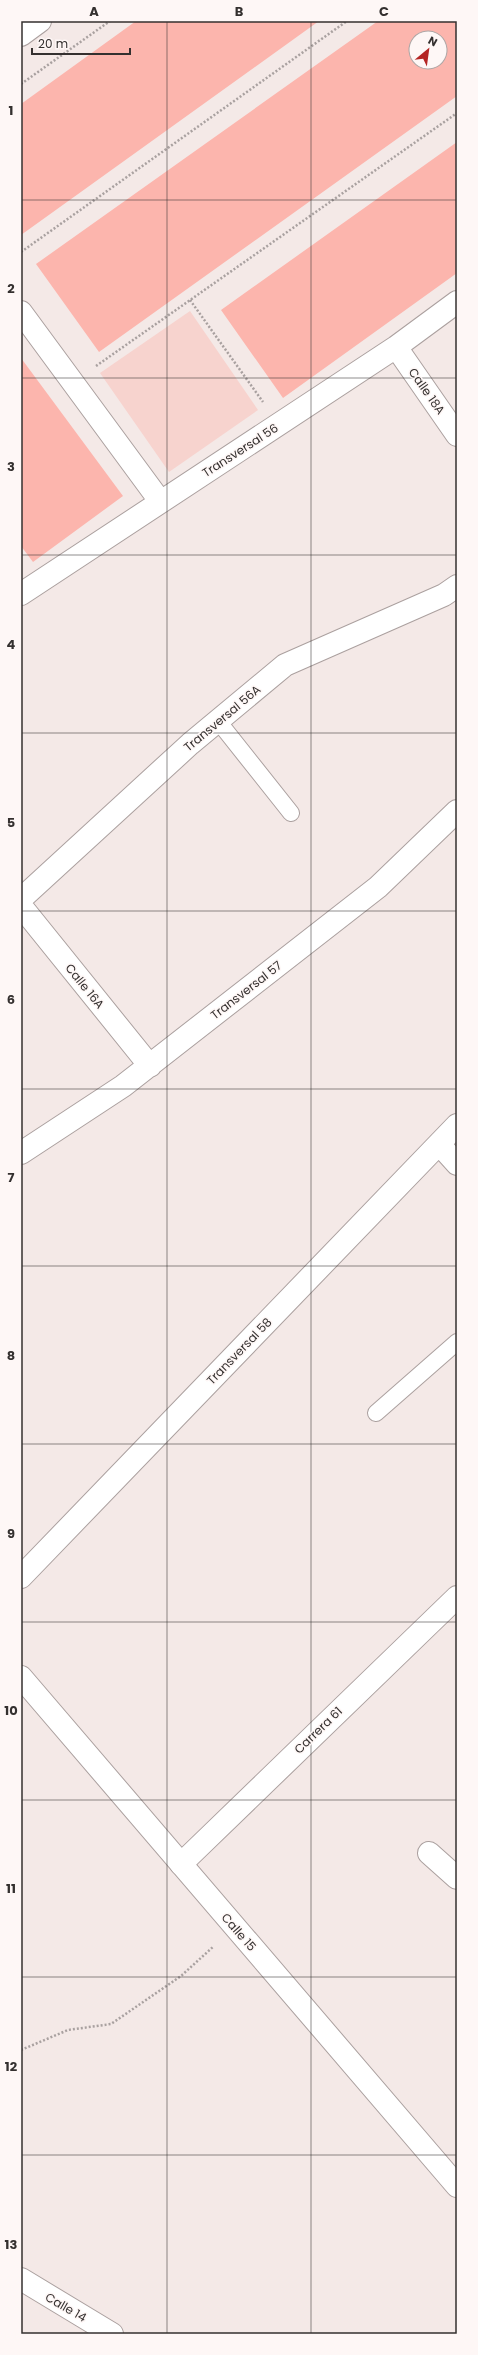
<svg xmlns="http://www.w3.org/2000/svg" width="478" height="2355" font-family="Poppins,sans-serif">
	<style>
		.green { fill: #f7d3ce }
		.building { fill: #fcb5ad; fill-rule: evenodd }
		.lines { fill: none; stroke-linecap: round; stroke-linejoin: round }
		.service-casing { stroke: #aba09f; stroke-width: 18 }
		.minor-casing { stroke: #aba09f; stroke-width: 24 }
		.tertiary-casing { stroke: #aba09f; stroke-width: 24 }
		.path { stroke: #a9a1a0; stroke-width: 2.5; stroke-dasharray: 2 2; stroke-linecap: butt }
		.service { stroke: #fff; stroke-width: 16 }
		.minor { stroke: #fff; stroke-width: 22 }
		.tertiary { stroke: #fff; stroke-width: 22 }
		.grid { fill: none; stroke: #34302f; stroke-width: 1; stroke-opacity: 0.55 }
		.labels { text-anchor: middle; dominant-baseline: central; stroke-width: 3; stroke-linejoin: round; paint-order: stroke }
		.street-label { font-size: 12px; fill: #34302f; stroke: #fef7f6 }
		.neatline { fill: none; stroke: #34302f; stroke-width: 1.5 }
		.grid-label { font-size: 13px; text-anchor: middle; font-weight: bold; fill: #34302f }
	</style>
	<rect width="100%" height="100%" fill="#f4e9e7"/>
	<!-- green -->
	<path class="green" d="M190,311L258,410L169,472L100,373Z"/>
	<!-- building -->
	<path class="building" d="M136,21H319L21,235V104Z
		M378,21H457V96L99,352L36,264ZM416,38H440V62H416Z
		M457,142V273L283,398L221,310Z
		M21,358L123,496L33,562L21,546Z"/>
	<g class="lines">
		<!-- service casing -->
		<g class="service-casing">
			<path id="service" d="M218,721L291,813
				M376,1413L457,1342"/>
		</g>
		<!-- minor casing -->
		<g class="minor-casing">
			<path id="minor" d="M21,312L160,501
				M396,347L457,435
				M21,594L396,347L457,302
				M21,899L190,744L285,665L444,595L457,586
				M21,906L150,1066
				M439,1144L457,1164
				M21,1153L123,1086L378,887L457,811
				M21,1577L457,1125
				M429,1853L457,1878
				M181,1864L457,1597"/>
		</g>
		<!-- tertiary casing -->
		<g class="tertiary-casing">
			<path id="tertiary" d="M21,35L40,21
				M21,1677L457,2186
				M21,2279L112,2334"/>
		</g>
		<!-- path -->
		<path class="path" d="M21,84L110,21
			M21,252L347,21
			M190,300L263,402
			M96,366L457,113
			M21,2050L68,2030L111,2024L181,1976L214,1946"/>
		<!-- service -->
		<use href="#service" class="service"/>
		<!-- minor -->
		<use href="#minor" class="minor"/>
		<!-- tertiary -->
		<use href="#tertiary" class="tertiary"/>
	</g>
	<!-- grid -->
	<path class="grid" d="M167,21V2334M311,21V2334M21,200H457M21,378H457M21,555H457M21,733H457M21,911H457M21,1089H457M21,1266H457M21,1444H457M21,1622H457M21,1800H457M21,1977H457M21,2155H457"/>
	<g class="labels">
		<!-- street labels -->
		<g class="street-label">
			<text transform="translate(427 391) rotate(55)">Calle 18A</text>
			<text transform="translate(240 450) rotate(-33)">Transversal 56</text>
			<text transform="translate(222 718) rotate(-40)">Transversal 56A</text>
			<text transform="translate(85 986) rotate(51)">Calle 16A</text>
			<text transform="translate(246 990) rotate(-38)">Transversal 57</text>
			<text transform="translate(239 1351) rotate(-46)">Transversal 58</text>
			<text transform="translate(318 1730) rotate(-44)">Carrera 61</text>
			<text transform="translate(239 1932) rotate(49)">Calle 15</text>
			<text transform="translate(66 2307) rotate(30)">Calle 14</text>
		</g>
	</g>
	<!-- border -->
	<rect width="478" height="2355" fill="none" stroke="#fef7f6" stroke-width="44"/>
	<!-- north arrow -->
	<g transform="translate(428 50) rotate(29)"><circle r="19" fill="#fef7f6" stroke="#ada7a6"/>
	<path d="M0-3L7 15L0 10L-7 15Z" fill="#b52524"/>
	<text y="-6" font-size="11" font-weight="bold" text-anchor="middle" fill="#34302f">N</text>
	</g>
	<!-- scale -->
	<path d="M32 48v6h98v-6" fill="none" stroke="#34302f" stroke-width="2"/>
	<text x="38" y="48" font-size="12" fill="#34302f" stroke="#fef7f6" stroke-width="3" paint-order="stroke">20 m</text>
	<rect x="22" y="22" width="434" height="2311" class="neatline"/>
	<g class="grid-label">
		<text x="94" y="16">A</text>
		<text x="239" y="16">B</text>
		<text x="384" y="16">C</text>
		<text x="11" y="115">1</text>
		<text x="11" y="293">2</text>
		<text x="11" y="471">3</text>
		<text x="11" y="649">4</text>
		<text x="11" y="827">5</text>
		<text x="11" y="1004">6</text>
		<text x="11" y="1182">7</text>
		<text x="11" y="1360">8</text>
		<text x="11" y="1538">9</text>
		<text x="11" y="1715">10</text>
		<text x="11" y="1893">11</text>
		<text x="11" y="2071">12</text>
		<text x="11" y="2249">13</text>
	</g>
</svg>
